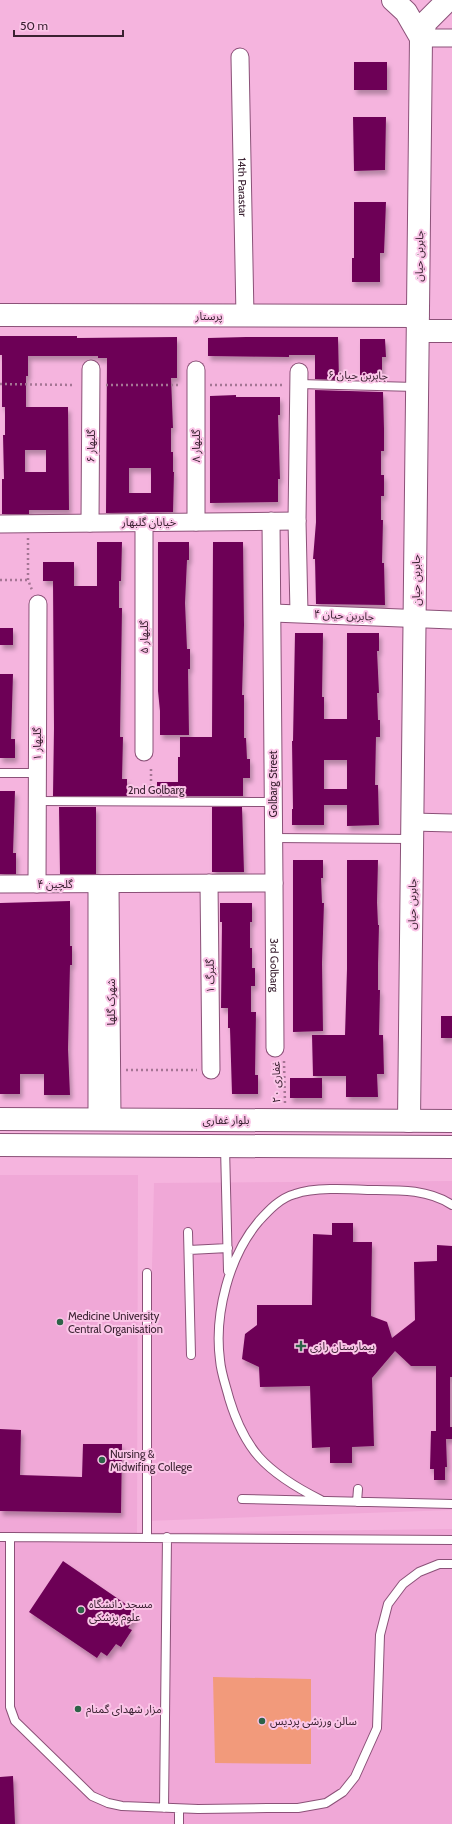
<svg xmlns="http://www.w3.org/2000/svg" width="452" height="1824" font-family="Cabin,'Noto Sans Arabic',sans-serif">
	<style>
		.built { fill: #f0a8d7 }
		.green { fill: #f29a7b }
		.building { fill: #6d0056; fill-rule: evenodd; filter: url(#shadow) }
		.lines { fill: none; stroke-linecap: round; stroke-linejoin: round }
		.lane-casing { stroke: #8b5178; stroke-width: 10 }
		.street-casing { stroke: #8b5178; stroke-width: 19 }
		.secondary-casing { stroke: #8b5178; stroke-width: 24 }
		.primary-casing { stroke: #8b5178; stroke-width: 24 }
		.path { stroke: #a57594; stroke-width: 2.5; stroke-dasharray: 2 3; stroke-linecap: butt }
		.lane { stroke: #fff; stroke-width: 8 }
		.street { stroke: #fff; stroke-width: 17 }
		.secondary { stroke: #fff; stroke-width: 22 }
		.primary { stroke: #fff; stroke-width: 22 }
		.poi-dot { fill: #2d6248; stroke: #fbc6e8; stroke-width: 1.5 }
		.labels { text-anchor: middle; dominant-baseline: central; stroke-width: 4; stroke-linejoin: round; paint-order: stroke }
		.street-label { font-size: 11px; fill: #3a2131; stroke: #fbc6e8 }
		.poi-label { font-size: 11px; fill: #3a2131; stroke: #fbc6e8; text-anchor: start }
	</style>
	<defs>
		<filter id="shadow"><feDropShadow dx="2.5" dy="4.5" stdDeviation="2" flood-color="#0004"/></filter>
	</defs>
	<rect width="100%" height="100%" fill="#f5b4de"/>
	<!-- built -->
	<path class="built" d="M0,1175H138L137,1533L452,1529V1824H0Z
		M452,1181V1510L146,1521L154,1183Z"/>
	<!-- green -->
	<path class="green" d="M213,1677L311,1679V1764L215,1763Z"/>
	<!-- building -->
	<path class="building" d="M354,62H387V90H354Z
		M353,117H386L385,170L354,171Z
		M354,202H386L384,253H380V282H352V258H354Z
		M0,336H77V338L177,337V378H171L173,428H171V452H173V472H174L173,512L106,513L107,358H98V356H28V376H26V407H68L69,510H29V514H2V479H4L3,435H5V407H2V355H0ZM25,450H46V472H25ZM129,468H151V493H129Z
		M246,337H338L339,380L315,379V355H289V357L208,356V338Z
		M360,339H385L386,357H382V381L360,380Z
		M315,390L383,392L384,429V451H381V475H384V496H381V520H383L382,563H384L385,605L316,604L315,559H313L316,522Z
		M236,395V397H280V415H278L280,479H278V502L210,503V396Z
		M97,542H122L121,581H119V608H122L120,737H123L122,779H127V796H53L54,728L53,581H43V562H74V586H97Z
		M158,542H189V560H187L185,603L187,649H190V669H188L189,735H160V711L158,691Z
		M213,542H243L244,625L242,695H244V738H246L247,759H250V778H243V796H157V782H178V757H180V737H212Z
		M0,628H13V645H0Z
		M295,633H323L322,697H324V719H347V633H379V651H377L379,693H377L378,720H380V737H376L375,785H378L379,825L347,826V805H324V825H292V809H293L292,741H293ZM324,760H347V789H324Z
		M0,674H13L11,739H15V758H0Z
		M0,791H15L13,853H16V874H0Z
		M59,807H96V874H60Z
		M212,807H242L244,872H212Z
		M293,860H323V878H321L322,903H324L322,963L323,1031L293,1032Z
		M347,860H378L377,902L378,925H379L378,965V990H380L379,1035H383L384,1074H377L378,1097H346V1076H313L312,1035H345L347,969Z
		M70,901V946H72V965H70L68,1049L70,1095H44V1074H20V1094H0V903Z
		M220,903H252V922H250V948H252V968H255V986H251V1012H256L255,1075H258V1094H232L230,1028H228V1008H221L222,922H220Z
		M441,1016H452V1038H441Z
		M290,1078H322V1098H290Z
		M332,1223H353V1242H372L371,1316L387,1322L392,1338L415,1320L414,1262L437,1261V1245L452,1246V1377H450V1427H452V1439H446L447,1467H445V1480H434V1469H430L431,1431H436V1366H411L395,1351L372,1378L374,1446L352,1447V1463H330V1447L312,1448L310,1386L260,1387L259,1367L242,1359L245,1334L257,1325V1305H312L313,1234L332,1235Z
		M0,1429L21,1430L20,1475L82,1477L83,1444H122L121,1513L0,1511Z
		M63,1561L133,1609L130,1614L135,1617L128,1628L132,1630L121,1647L116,1644L107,1656L101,1652L97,1658L29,1612Z
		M13,1776L15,1824H0V1777Z"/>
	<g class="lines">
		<!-- lane casing -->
		<g class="lane-casing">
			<path id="lane" d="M299,384L416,387
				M0,773H37
				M37,801L274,802
				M274,838L411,839
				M225,1147L228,1271
				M188,1232L191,1355
				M189,1250L228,1248
				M242,1499L452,1504
				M321,1500C299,1489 276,1476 259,1457C245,1441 235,1418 229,1398C226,1386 221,1373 220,1360C214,1314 229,1256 259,1221C269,1210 280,1198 295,1194C314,1187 349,1189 370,1190C398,1190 428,1189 452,1205
				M357,1502L358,1489
				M0,1537H10V1707L15,1721L92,1796L108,1803L122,1806L198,1809L267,1808H298L326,1803L343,1792L355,1777L377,1728L380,1635L388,1604L403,1584L419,1572L439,1564H452
				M10,1537L452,1540
				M147,1537V1273
				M164,1808L167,1537
				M179,1809V1824"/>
		</g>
		<!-- street casing -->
		<g class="street-casing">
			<g id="street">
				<path d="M421,38H452"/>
				<path id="s1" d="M240,57L245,316"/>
				<path d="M299,372L297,521L299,613"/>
				<path d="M196,522V370"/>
				<path d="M90,523L91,369"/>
				<path d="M0,524L297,521"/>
				<path d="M273,613L452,620"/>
				<path d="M144,752V522"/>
				<path d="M412,822L452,823"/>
				<path d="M209,883L211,1070"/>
				<path id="s2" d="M274,883L275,1048"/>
				<path d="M0,884L274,883L271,521"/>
				<path d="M37,884L38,604"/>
				<path d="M110,884L112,1119"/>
				<path d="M97,1119V884"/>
			</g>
		</g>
		<!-- secondary casing -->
		<g class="secondary-casing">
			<path id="secondary" d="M393,0L406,12L421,38
				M0,315L418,316
				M418,331H452
				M409,1121L421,38L426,22L448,0"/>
		</g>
		<!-- primary casing -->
		<g class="primary-casing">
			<path id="primary" d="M0,1119L452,1121
				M0,1145L452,1147"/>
		</g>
		<!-- path -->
		<path class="path" d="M0,384L75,385
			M106,385H181
			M210,385H283
			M28,538V580L32,590
			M0,580H28
			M151,791V766
			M284,1061L285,1104
			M126,1070H197"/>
		<!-- lane -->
		<use href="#lane" class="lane"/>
		<!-- street -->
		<use href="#street" class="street"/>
		<!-- secondary -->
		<use href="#secondary" class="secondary"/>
		<!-- primary -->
		<use href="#primary" class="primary"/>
	</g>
	<!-- markers -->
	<g class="poi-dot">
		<circle cx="60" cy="1322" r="4"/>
		<path d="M299 1340h4v4h4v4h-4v4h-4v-4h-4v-4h4z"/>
		<circle cx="102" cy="1460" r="4"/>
		<circle cx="81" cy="1610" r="4"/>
		<circle cx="78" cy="1709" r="4"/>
		<circle cx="262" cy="1721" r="4"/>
	</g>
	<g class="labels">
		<!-- street labels -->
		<g class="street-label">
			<text stroke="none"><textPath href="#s1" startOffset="130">14th Parastar</textPath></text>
			<text transform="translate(419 256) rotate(-89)">جابربن حیان</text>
			<text x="209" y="316">پرستار</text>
			<text transform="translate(358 375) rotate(1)">جابربن حیان ۶</text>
			<text transform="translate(91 446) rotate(-90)">گلبهار ۶</text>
			<text transform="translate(196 446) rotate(-90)">گلبهار ۸</text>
			<text x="149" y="522">خیابان گلبهار</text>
			<text transform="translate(416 580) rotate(-90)">جابربن حیان</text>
			<text transform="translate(344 615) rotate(3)">جابربن حیان ۴</text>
			<text transform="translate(144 637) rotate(-90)">گلبهار ۵</text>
			<text transform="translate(37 744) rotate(-90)">گلبهار ۱</text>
			<text transform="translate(273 784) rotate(-90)">Golbarg Street</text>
			<text x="156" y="790">2nd Golbarg</text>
			<text x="55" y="884">گلچین ۴</text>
			<text transform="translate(412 904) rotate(-89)">جابربن حیان</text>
			<text stroke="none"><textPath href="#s2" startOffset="82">3rd Golbarg</textPath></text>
			<text transform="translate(210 976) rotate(-91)">گلبرگ ۱</text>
			<text transform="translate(111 1002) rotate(-90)">شهرک گلها</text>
			<text transform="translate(276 1082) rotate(-91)">غفاری ۲۰</text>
			<text x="226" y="1120">بلوار غفاری</text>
		</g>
		<!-- poi labels -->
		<g class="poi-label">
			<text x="68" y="1316">Medicine University<tspan x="68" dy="13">Central Organisation</tspan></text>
			<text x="310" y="1346">بیمارستان رازی</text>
			<text x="110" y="1454">Nursing &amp;<tspan x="110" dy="13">Midwifing College</tspan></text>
			<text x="89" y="1604">مسجد دانشگاه<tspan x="89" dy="13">علوم پزشکی</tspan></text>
			<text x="86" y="1709">مزار شهدای گمنام</text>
			<text x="270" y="1721">سالن ورزشی پردیس</text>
		</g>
	</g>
	<!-- scale -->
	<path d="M14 30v6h109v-6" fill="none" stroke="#3a2131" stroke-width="2"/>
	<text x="20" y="30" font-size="12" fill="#3a2131" stroke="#fbc6e8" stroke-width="3" paint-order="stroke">50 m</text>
</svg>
